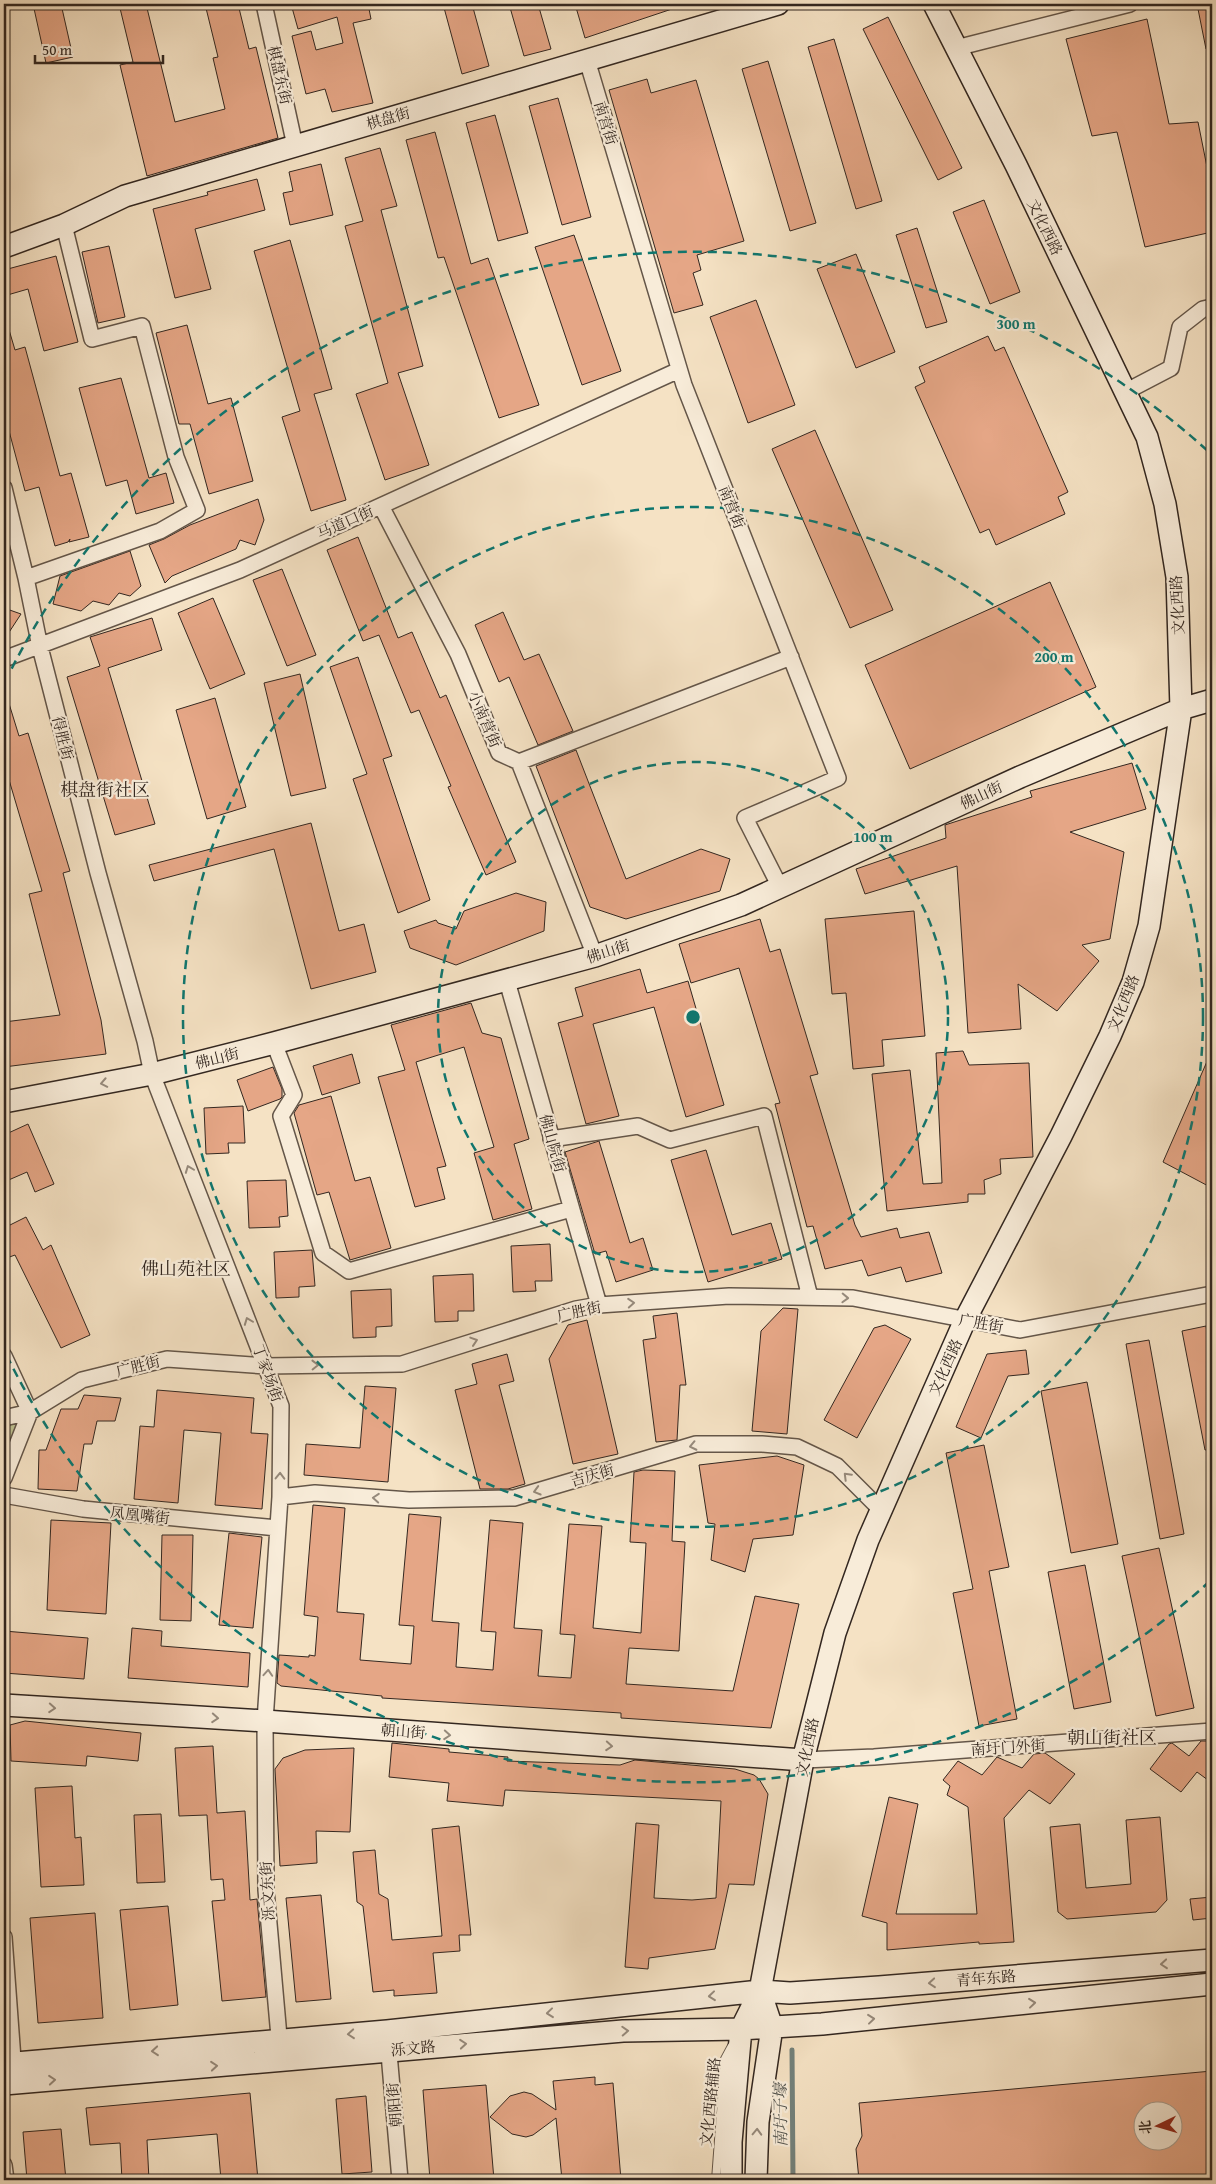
<svg xmlns="http://www.w3.org/2000/svg" width="1216" height="2184" font-family="'Gentium Book Plus','Noto Serif SC',serif">
	<style>
		.green { fill: #bfc292; stroke: #797459 }
		.lines { fill: none; stroke-linecap: round; stroke-linejoin: round }
		.stream { stroke: #73817b; stroke-width: 5 }
		.building { fill: #e5a686; stroke: #332720; fill-rule: evenodd }
		.lane-casing { stroke: #645649; stroke-width: 10 }
		.street-casing { stroke: #645649; stroke-width: 18 }
		.secondary-casing { stroke: #332720; stroke-width: 24 }
		.lane { stroke: #f8ecd9; stroke-width: 8 }
		.street { stroke: #f8ecd9; stroke-width: 15 }
		.secondary { stroke: #f8ecd9; stroke-width: 21 }
		.oneway { stroke: #968a7c }
		.ring { fill: none; stroke: #0f766e; stroke-width: 2.5; stroke-dasharray: 9 6 }
		.labels { text-anchor: middle; dominant-baseline: central; stroke-width: 4.5; stroke-linejoin: round; paint-order: stroke }
		.street-label { font-size: 15px; fill: #332720; stroke: #f8ecd9 }
		.water-label { font-size: 16px; font-style: italic; fill: #53544e; stroke: #f8ecd9 }
		.quarter-label { font-size: 18px; fill: #332720; stroke: #f8ecd9 }
		.centre { fill: #0f766e; stroke: #f8ecd9; stroke-width: 2.5 }
		.ring-label { font-size: 15px; text-anchor: middle; font-weight: bold; fill: #0f766e; stroke: #f8ecd9; stroke-width: 4.5; stroke-linejoin: round; paint-order: stroke }
	</style>
	<rect width="100%" height="100%" fill="#f5e2c4"/>
	<filter id="stains"><feTurbulence type="fractalNoise" baseFrequency=".004" numOctaves="4"/><feColorMatrix values="0 0 0 0 .2 0 0 0 0 .09 0 0 0 0 .02 0 0 0 .5 -.17"/></filter>
	<radialGradient id="worn" r=".72"><stop offset=".6" stop-color="#630" stop-opacity="0"/><stop offset="1" stop-color="#630" stop-opacity=".3"/></radialGradient>
	<!-- green -->
	<path class="green" d="M23,1417L4,1463V1424Z"/>
	<g class="lines">
		<!-- stream -->
		<path class="stream" d="M792,2050L793,2180"/>
	</g>
	<!-- building -->
	<path class="building" d="M33,4H61L73,57L46,63Z
		M119,4H146L175,122L225,109L213,58L218,57L205,4H238L249,49L256,47L278,138L147,176L120,65L133,62Z
		M291,4H368L371,19L353,23L373,103L332,112L325,89L306,94L292,36L311,31L316,50L343,43L337,17L298,29Z
		M443,4H472L489,66L462,74Z
		M509,4H538L551,49L524,56Z
		M575,4H681V6L585,38Z
		M1197,4H1212V48L1206,49Z
		M888,17L962,168L938,180L863,29Z
		M1147,19L1169,124L1198,122L1212,192V232L1145,247L1117,132L1092,136L1066,39Z
		M834,39L882,201L856,209L808,47Z
		M768,61L816,223L790,231L742,69Z
		M647,79L651,93L696,80L744,241L697,255L701,270L693,273L703,305L674,313L609,90Z
		M558,98L591,217L562,225L529,106Z
		M495,115L528,233L498,241L466,123Z
		M435,132L471,264L488,258L539,405L499,418L444,257L438,258L406,140Z
		M380,148L397,206L381,210L423,366L398,373L429,465L385,480L356,394L388,383L345,226L363,221L345,158Z
		M321,164L333,215L290,225L283,193L293,191L289,172Z
		M257,179L265,210L195,229L211,289L175,298L153,209L208,195L207,192Z
		M984,200L1020,292L990,304L953,212Z
		M917,228L947,322L926,328L896,235Z
		M574,235L621,371L582,385L535,247Z
		M290,240L332,389L314,394L346,500L311,511L282,417L300,411L254,251Z
		M109,246L125,317L98,323L82,252Z
		M856,254L895,352L856,368L817,269Z
		M56,256L78,342L44,351L28,289L4,296V270Z
		M756,300L795,405L748,423L710,317Z
		M7,323L15,350L25,347L60,476L71,473L89,537L69,542L70,539L68,542L55,546L39,487L25,491L4,412V324Z
		M187,325L208,404L231,398L253,481L209,494L190,424H179L156,333Z
		M988,336L995,351L1004,347L1068,492L1058,497L1065,514L996,545L989,529L980,533L915,387L925,382L919,367Z
		M121,378L149,478L166,473L174,503L136,514L127,480L106,486L79,388Z
		M815,430L893,610L850,628L772,449Z
		M258,499L264,520L255,545L240,540L236,549L172,576L165,583L149,545L164,539L190,525Z
		M358,537L398,638L412,632L440,698L446,695L516,862L486,875L448,787L451,786L419,710L411,713L379,635L363,641L327,550Z
		M130,551L141,586L130,596L119,593L109,605L93,601L81,611L53,604L60,576Z
		M282,569L316,655L287,666L253,580Z
		M1050,582L1096,687L910,769L865,665Z
		M213,598L245,674L210,689L178,613Z
		M4,608L21,614L4,640Z
		M503,612L524,660L539,654L573,731L538,745L509,677L499,682L475,625Z
		M152,618L162,650L108,668L155,824L115,835L67,677L100,666L90,637Z
		M358,657L392,756L383,759L430,900L398,913L353,779L367,774L330,667Z
		M300,674L326,788L291,796L264,683Z
		M7,697L19,736L28,733L70,871L63,873L101,1020L106,1054L4,1067V1022L60,1015L29,894L42,891L4,763V698Z
		M215,698L246,807L207,819L176,710Z
		M576,750L626,879L701,849L730,859L720,891L626,919L590,907L536,766Z
		M1132,763L1146,809L1070,832L1124,852L1110,939L1082,945L1099,961L1057,1011L1018,984L1021,1029L968,1033L957,866L865,894L856,869L946,838L945,825L1032,797L1030,791Z
		M311,823L339,931L364,924L376,972L311,989L274,849L154,881L149,865Z
		M516,893L546,902L544,931L456,965L410,948L404,931L436,920L438,923L456,929L464,911Z
		M914,911L925,1036L882,1040L884,1066L853,1069L846,993L832,994L825,919Z
		M760,919L770,952L780,949L818,1074L810,1076L855,1225L861,1237L897,1228L900,1238L929,1232L942,1273L906,1282L901,1267L868,1276L862,1260L825,1269L813,1226L807,1227L775,1104L780,1103L739,968L691,983L679,944Z
		M640,969L647,993L688,981L724,1105L686,1117L654,1007L593,1024L619,1116L586,1124L558,1023L583,1016L575,988Z
		M471,1003L482,1033L501,1038L529,1139L514,1144L532,1209L493,1220L474,1153L494,1147L464,1047L416,1062L446,1166L437,1168L445,1199L415,1207L378,1077L405,1070L391,1025Z
		M1212,1050V1188L1163,1162Z
		M963,1051L969,1065L1029,1063L1033,1157L1000,1159L1001,1174L984,1180L985,1194H968V1202L887,1211L872,1074L910,1070L923,1184L942,1183L936,1053Z
		M352,1054L360,1083L322,1095L313,1066Z
		M273,1067L282,1089V1097L280,1099L248,1111L237,1080Z
		M331,1096L355,1181L370,1177L391,1248L350,1260L329,1192L317,1195L294,1113L299,1105Z
		M243,1106L245,1143H228L229,1153L206,1154L204,1108Z
		M28,1124L54,1184L35,1192L27,1172L4,1182V1135Z
		M599,1141L630,1243L643,1238L653,1270L616,1282L606,1251L595,1254L565,1152Z
		M706,1150L732,1235L771,1223L782,1259L708,1282L671,1160Z
		M286,1180L288,1216L279,1217L280,1227L249,1228L247,1181Z
		M26,1217L43,1250L51,1245L90,1335L61,1348L15,1255L4,1259V1228Z
		M550,1244L552,1281H535L536,1291L513,1292L511,1246Z
		M312,1250L315,1286L299,1287V1297L276,1298L274,1252Z
		M473,1274L474,1311H458V1321L435,1322L433,1276Z
		M391,1289L392,1326L376,1327V1337L353,1338L351,1291Z
		M783,1308L798,1309L787,1434L752,1431L761,1331Z
		M677,1313L686,1385H680L677,1440L656,1442L643,1340L656,1338L653,1316Z
		M587,1320L618,1454L573,1464L549,1359L568,1325Z
		M885,1325L911,1339L857,1438L824,1420L874,1328Z
		M1206,1326L1212,1361V1449L1205,1450L1182,1331Z
		M1149,1340L1184,1534L1160,1539L1126,1344Z
		M1026,1350L1029,1374L1008,1376L981,1438L956,1427L987,1354Z
		M507,1354L514,1381L499,1385L525,1484L508,1489H480L455,1390L477,1384L472,1364Z
		M1087,1382L1118,1544L1071,1553L1041,1391Z
		M365,1386L396,1388L388,1482L304,1475L306,1444L360,1448Z
		M157,1390L254,1398L251,1433L268,1434L262,1509L215,1505L221,1433L184,1430L178,1503L134,1499L140,1426L154,1427Z
		M84,1395L121,1398L115,1421H97L92,1444H84L77,1491L38,1489L39,1450H46L61,1409H78Z
		M984,1445L1009,1567L989,1571L1017,1719L979,1726L953,1593L973,1589L946,1453Z
		M777,1456L804,1465L793,1535L753,1539L745,1572L711,1560L715,1524L708,1523L699,1465Z
		M643,1470L675,1471L672,1541L685,1542L679,1651L629,1648L626,1684L733,1691L755,1596L799,1604L771,1728L621,1718V1713L382,1698V1696L281,1686L277,1683L279,1655L309,1657V1655L315,1656L318,1617L304,1615L313,1505L345,1508L337,1612L364,1614L360,1660L411,1664L414,1626L399,1625L409,1514L441,1517L432,1621L459,1623L456,1667L493,1670L496,1632L481,1631L490,1520L523,1523L514,1628L542,1630L538,1676L571,1678L575,1635L560,1634L569,1524L602,1526L593,1628L641,1633L646,1543L630,1542L634,1472Z
		M51,1520L111,1523L106,1614L47,1610Z
		M229,1533L262,1537L253,1628L219,1625Z
		M162,1535H193L191,1621L160,1620Z
		M1159,1548L1194,1708L1156,1716L1122,1556Z
		M1085,1565L1111,1702L1074,1709L1048,1572Z
		M132,1628L162,1631L161,1646L250,1653L248,1687L128,1678Z
		M4,1631L88,1638L84,1679L4,1673Z
		M25,1721L141,1733L138,1761L87,1756L86,1766L11,1761L10,1725Z
		M1201,1741H1207L1212,1745V1783L1197,1772L1181,1792L1150,1769L1169,1744L1172,1743L1189,1756Z
		M392,1743L449,1749V1752L508,1757L507,1761L620,1765L635,1760L735,1769L754,1775L759,1779L768,1794L754,1885L729,1884L715,1949L649,1958L648,1969L625,1967L636,1823L659,1825L654,1898L692,1900L716,1898L721,1801L505,1790L503,1806L447,1801L449,1783L389,1777Z
		M213,1746L217,1813L245,1811L250,1900L257,1899L266,1997L222,2001L212,1901L225,1900L223,1879L211,1880L207,1815L179,1816L175,1748Z
		M354,1748L350,1832L316,1831L317,1863L280,1866L275,1769L283,1758L305,1750Z
		M1045,1753L1075,1774L1050,1804L1029,1790L1004,1818L1014,1942L979,1944V1942L887,1950V1923L862,1916L889,1797L918,1804L896,1914H977L968,1807L947,1795L950,1786L943,1780L958,1761L982,1775L997,1757L1022,1768L1034,1754Z
		M72,1786L75,1838L81,1837L84,1885L41,1887L35,1788Z
		M161,1814L165,1882L137,1883L134,1815Z
		M1160,1817L1167,1900L1156,1912L1067,1919L1058,1912L1050,1827L1080,1824L1086,1888L1131,1884L1126,1820Z
		M459,1826L471,1935H459L460,1951L433,1953L437,1993L394,1996V1990L373,1992L363,1906L357,1902L353,1852L375,1850L379,1894L388,1899L392,1940L442,1936L432,1829Z
		M321,1895L331,1999L296,2002L286,1898Z
		M1212,1897V1918L1193,1920L1190,1899Z
		M168,1906L178,2005L130,2010L120,1910Z
		M95,1913L103,2018L38,2023L30,1918Z
		M1212,2071V2180H859L856,2149L862,2136L859,2103ZM1144,2112H1174V2142H1144Z
		M595,2077V2085L613,2083L621,2180H562L556,2118L533,2135L526,2137L512,2134L490,2117L510,2096L524,2092L532,2094L556,2110L553,2081Z
		M486,2085L494,2180H430L423,2090Z
		M250,2093L258,2180H221L217,2134L147,2140L149,2180H122L120,2143L90,2145L86,2108Z
		M366,2096L372,2172L342,2174L336,2099Z
		M61,2129L66,2180H27L23,2132Z"/>
	<g class="lines">
		<!-- lane casing -->
		<g class="lane-casing">
			<path id="lane" d="M716,2180L725,2059L732,2046"/>
		</g>
		<!-- street casing -->
		<g class="street-casing">
			<path id="street" d="M264,4L295,146
				M956,48L1130,4
				M587,60L684,385L838,778L745,818L780,887
				M1125,392L1171,368L1180,327L1203,309L1212,307
				M4,488L26,578L40,647L98,873L145,1041L152,1074L281,1406L280,1497L265,1721L266,1890L280,2048
				M381,506L458,654L499,753L519,762L595,956
				M26,578L160,531L197,510L176,457L142,326L92,339L64,225
				M4,659L240,570L679,370
				M519,762L791,657
				M507,981L599,1305
				M274,1043L294,1095L281,1116L323,1253L349,1271L571,1209
				M551,1139L638,1126L670,1140L764,1116L810,1297
				M4,1356L30,1412L4,1418
				M4,1478L30,1412L82,1380L167,1359L266,1366L402,1364L576,1309L599,1305L729,1296L853,1298L1020,1330L1212,1294
				M4,1495L83,1509L277,1528
				M280,1497L315,1493L409,1500L514,1498L696,1444H762L797,1447L837,1466L881,1510
				M803,1760L874,1757L1212,1731
				M4,1937L14,2073
				M388,2042L400,2180
				M4,2165L6,2180"/>
		</g>
		<!-- secondary casing -->
		<g class="secondary-casing">
			<path id="secondary" d="M4,247L64,225L125,196L778,4
				M4,1102L152,1074L274,1043L595,956L741,905L1020,777L1181,709L1212,700
				M4,1705L265,1721L803,1760
				M4,2064L387,2031L760,1991L790,1993L879,1987L1212,1960
				M4,2084L623,2031L741,2029L822,2024L1212,1984
				M731,2180V2142L741,2029L760,1991L803,1760L835,1633L868,1540L965,1320L1061,1136L1110,1036L1133,982L1149,926L1181,709L1177,577L1165,504L1147,437L1016,165L934,4
				M756,2180L758,2122L772,2027L760,1991"/>
		</g>
		<!-- lane -->
		<use href="#lane" class="lane"/>
		<!-- street -->
		<use href="#street" class="street"/>
		<!-- secondary -->
		<use href="#secondary" class="secondary"/>
	</g>
	<!-- one-way arrows -->
	<defs><path id="oneway-chevron" d="M-2-3.5L2.5 0L-2 3.5" fill="none" stroke-width="1.6" stroke-linecap="round" stroke-linejoin="round" transform="scale(1.25)"/></defs>
	<g class="oneway">
		<use href="#oneway-chevron" transform="translate(104 1083) rotate(169)"/>
		<use href="#oneway-chevron" transform="translate(189 1169) rotate(-111)"/>
		<use href="#oneway-chevron" transform="translate(845 1298) rotate(2)"/>
		<use href="#oneway-chevron" transform="translate(631 1303) rotate(-4)"/>
		<use href="#oneway-chevron" transform="translate(248 1321) rotate(-111)"/>
		<use href="#oneway-chevron" transform="translate(474 1341) rotate(-18)"/>
		<use href="#oneway-chevron" transform="translate(315 1365) rotate(-1)"/>
		<use href="#oneway-chevron" transform="translate(693 1446) rotate(168)"/>
		<use href="#oneway-chevron" transform="translate(280 1476) rotate(-89)"/>
		<use href="#oneway-chevron" transform="translate(847 1476) rotate(-135)"/>
		<use href="#oneway-chevron" transform="translate(537 1491) rotate(164)"/>
		<use href="#oneway-chevron" transform="translate(376 1498) rotate(-176)"/>
		<use href="#oneway-chevron" transform="translate(268 1673) rotate(-86)"/>
		<use href="#oneway-chevron" transform="translate(52 1708) rotate(4)"/>
		<use href="#oneway-chevron" transform="translate(215 1718) rotate(4)"/>
		<use href="#oneway-chevron" transform="translate(447 1735) rotate(4)"/>
		<use href="#oneway-chevron" transform="translate(609 1746) rotate(4)"/>
		<use href="#oneway-chevron" transform="translate(1164 1964) rotate(175)"/>
		<use href="#oneway-chevron" transform="translate(932 1983) rotate(175)"/>
		<use href="#oneway-chevron" transform="translate(712 1996) rotate(174)"/>
		<use href="#oneway-chevron" transform="translate(1032 2003) rotate(-6)"/>
		<use href="#oneway-chevron" transform="translate(550 2013) rotate(174)"/>
		<use href="#oneway-chevron" transform="translate(871 2019) rotate(-6)"/>
		<use href="#oneway-chevron" transform="translate(625 2031) rotate(-3)"/>
		<use href="#oneway-chevron" transform="translate(351 2034) rotate(175)"/>
		<use href="#oneway-chevron" transform="translate(463 2044) rotate(-5)"/>
		<use href="#oneway-chevron" transform="translate(155 2051) rotate(175)"/>
		<use href="#oneway-chevron" transform="translate(214 2066) rotate(-5)"/>
		<use href="#oneway-chevron" transform="translate(52 2080) rotate(-5)"/>
		<use href="#oneway-chevron" transform="translate(757 2132) rotate(-88)"/>
	</g>
	<!-- distance rings -->
	<g class="ring">
		<circle cx="693" cy="1017" r="255"/>
		<circle cx="693" cy="1017" r="510"/>
		<path d="M1210 1581A765 765 0 0 1 5 1352M5 682A765 765 0 0 1 1210 453"/>
	</g>
	<g class="labels">
		<!-- street labels -->
		<g class="street-label">
			<text transform="translate(280 75) rotate(77)">棋盘东街</text>
			<text transform="translate(388 118) rotate(-16)">棋盘街</text>
			<text transform="translate(606 123) rotate(73)">南营街</text>
			<text transform="translate(1045 227) rotate(64)">文化西路</text>
			<text transform="translate(732 507) rotate(68)">南营街</text>
			<text transform="translate(345 522) rotate(-24)">马道口街</text>
			<text transform="translate(1177 605) rotate(-93)">文化西路</text>
			<text transform="translate(485 719) rotate(67)">小南营街</text>
			<text transform="translate(63 738) rotate(76)">得胜街</text>
			<text transform="translate(981 795) rotate(-25)">佛山街</text>
			<text transform="translate(608 951) rotate(-18)">佛山街</text>
			<text transform="translate(1123 1003) rotate(-68)">文化西路</text>
			<text transform="translate(217 1058) rotate(-14)">佛山街</text>
			<text transform="translate(553 1143) rotate(74)">佛山院街</text>
			<text transform="translate(579 1311) rotate(-12)">广胜街</text>
			<text transform="translate(981 1323) rotate(10)">广胜街</text>
			<text transform="translate(138 1366) rotate(-14)">广胜街</text>
			<text transform="translate(945 1367) rotate(-66)">文化西路</text>
			<text transform="translate(268 1373) rotate(70)">丁家场街</text>
			<text transform="translate(592 1475) rotate(-16)">吉庆街</text>
			<text transform="translate(140 1515) rotate(6)">凤凰嘴街</text>
			<text transform="translate(403 1731) rotate(4)">朝山街</text>
			<text transform="translate(807 1747) rotate(-78)">文化西路</text>
			<text transform="translate(1008 1747) rotate(-4)">南圩门外街</text>
			<text transform="translate(267 1891) rotate(-93)">泺文东街</text>
			<text transform="translate(986 1978) rotate(-5)">青年东路</text>
			<text transform="translate(413 2048) rotate(-5)">泺文路</text>
			<text transform="translate(710 2102) rotate(-84)">文化西路辅路</text>
			<text transform="translate(394 2105) rotate(-95)">朝阳街</text>
		</g>
		<!-- water labels -->
		<g class="water-label">
			<text transform="translate(780 2115) rotate(-91)">南圩子壕</text>
		</g>
		<!-- quarter labels -->
		<g class="quarter-label">
			<text x="105" y="789">棋盘街社区</text>
			<text x="186" y="1268">佛山苑社区</text>
			<text x="1112" y="1737">朝山街社区</text>
		</g>
	</g>
	<circle cx="693" cy="1017" r="8" class="centre"/>
	<g class="ring-label">
		<text x="1016" y="329">300 m</text>
		<text x="1054" y="662">200 m</text>
		<text x="873" y="842">100 m</text>
	</g>
	<!-- margin -->
	<rect width="1216" height="2184" fill="none" stroke="#f5e2c4" stroke-width="20"/>
	<rect x="5" y="5" width="1206" height="2174" fill="none" stroke="#332720" stroke-width="2.5"/>
	<rect x="10" y="10" width="1196" height="2164" fill="none" stroke="#332720"/>
	<!-- north arrow -->
	<g transform="translate(1158 2126) rotate(265)"><circle r="24" fill="#f8ecd9" stroke="#a99d8f"/>
	<path d="M0-4L9 19L0 12L-9 19Z" fill="#8f2418"/>
	<text y="-8" font-size="14" font-weight="bold" text-anchor="middle" fill="#332720">北</text>
	</g>
	<!-- scale -->
	<path d="M35 55v8h128v-8" fill="none" stroke="#332720" stroke-width="2.5"/>
	<text x="42" y="55" font-size="15" fill="#332720" stroke="#f8ecd9" stroke-width="4" paint-order="stroke">50 m</text>
	<rect width="100%" height="100%" filter="url(#stains)"/>
	<rect width="100%" height="100%" fill="url(#worn)"/>
</svg>
